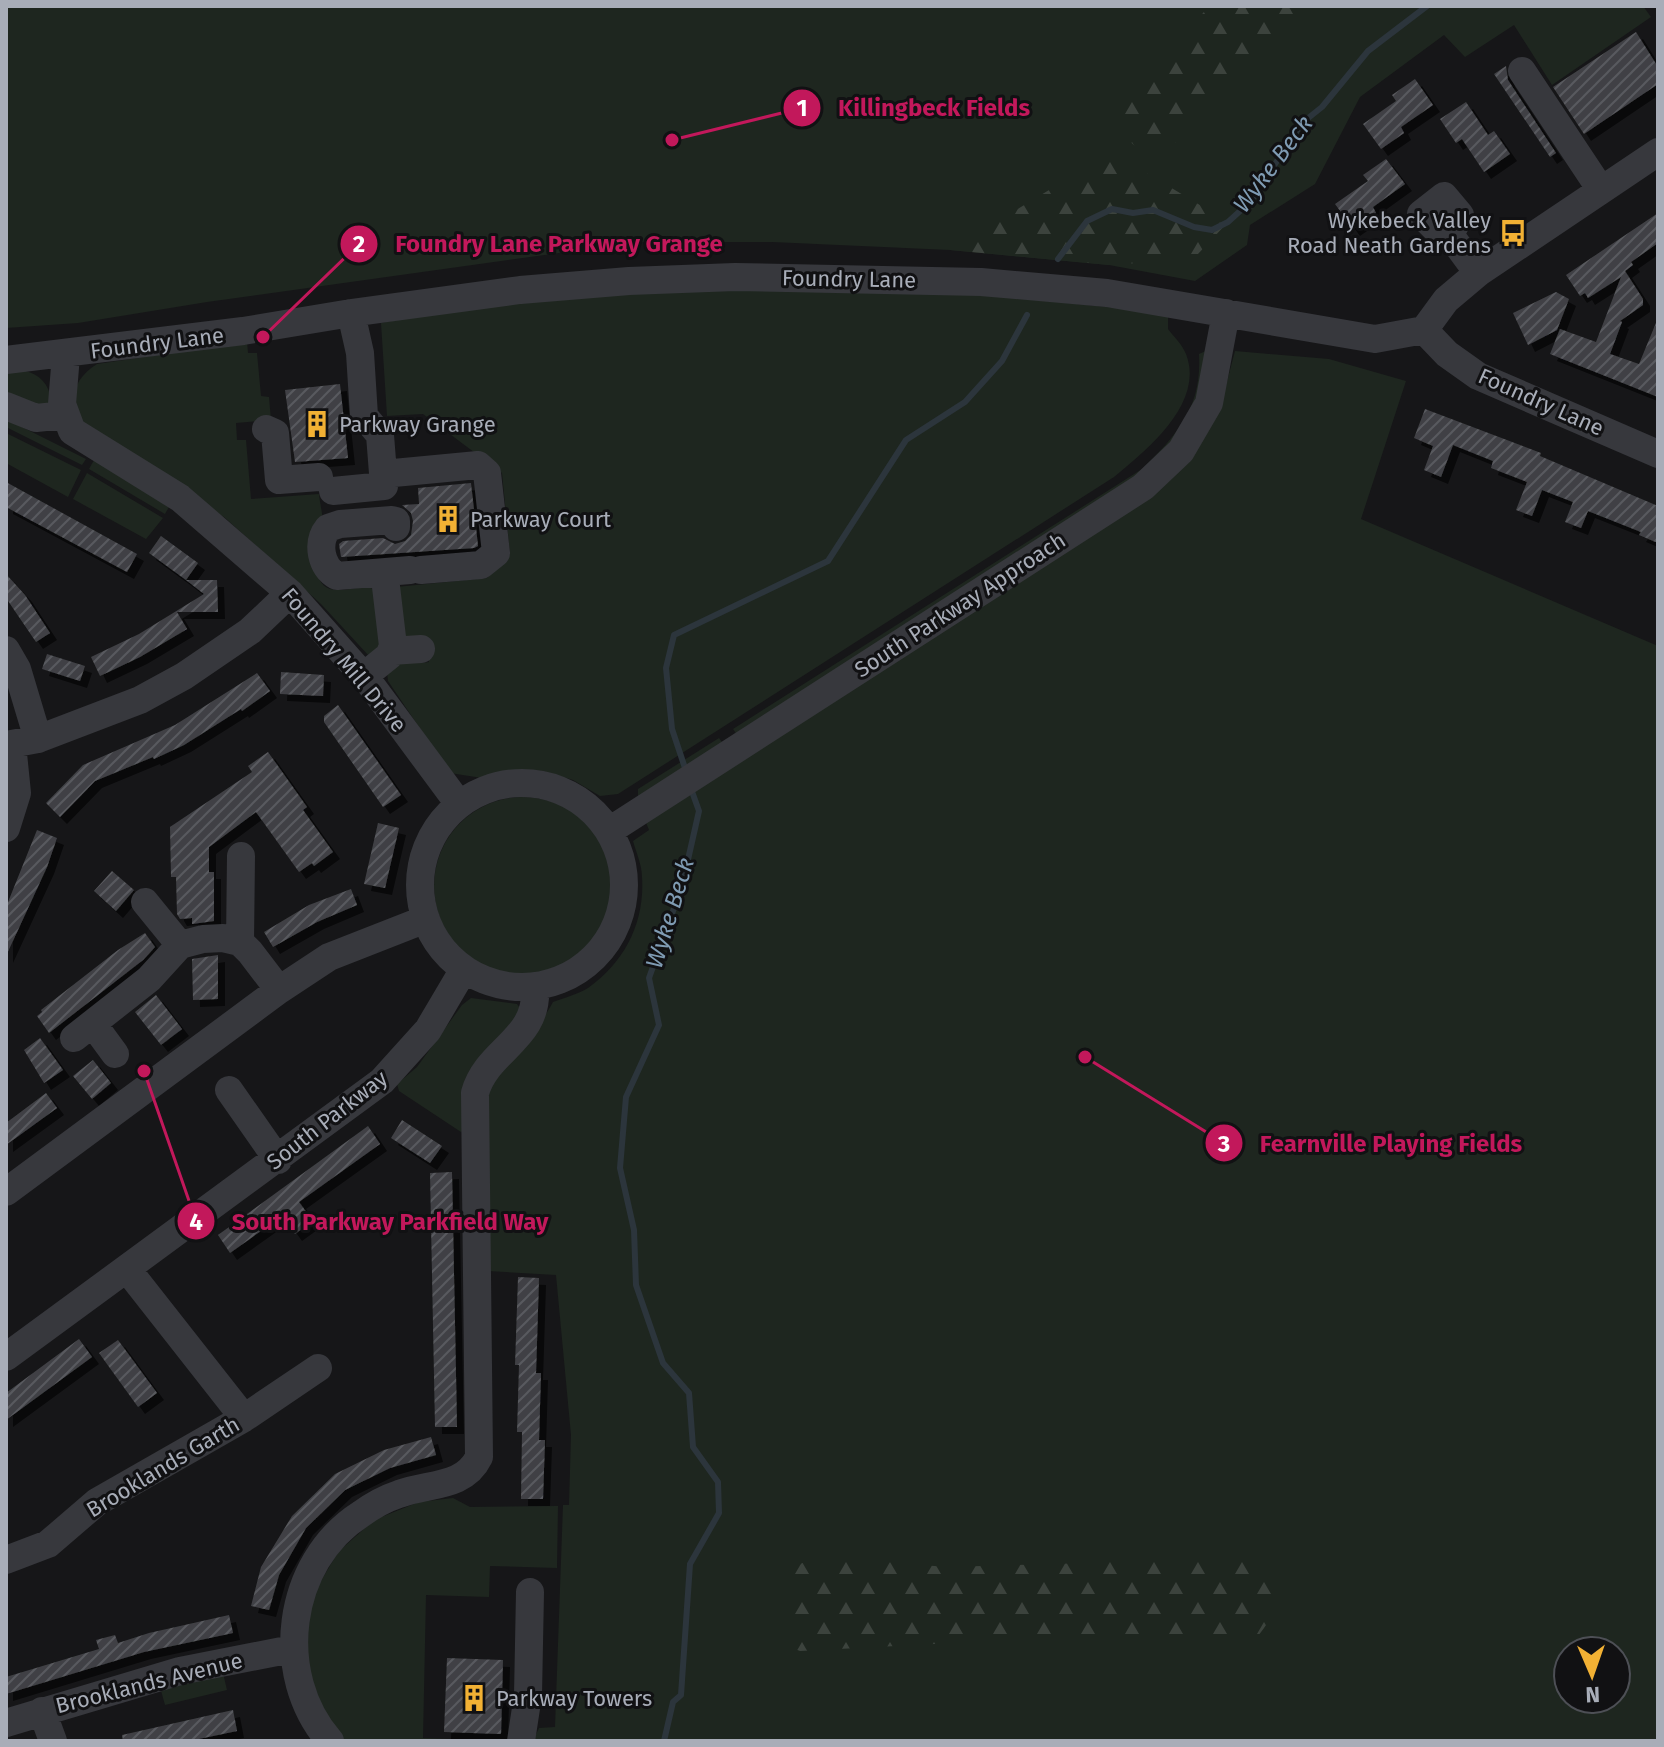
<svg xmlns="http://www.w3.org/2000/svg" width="1664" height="1747" font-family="'Fira Sans',sans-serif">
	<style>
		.green { fill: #1e261f; fill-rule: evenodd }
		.forest { fill: url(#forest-firs) }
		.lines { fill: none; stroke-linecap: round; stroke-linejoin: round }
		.stream { stroke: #2c353c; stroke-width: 6 }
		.building { fill: url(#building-hatch); filter: url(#shadow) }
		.minor { stroke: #37383d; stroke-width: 28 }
		.labels { text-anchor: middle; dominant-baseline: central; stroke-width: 6; stroke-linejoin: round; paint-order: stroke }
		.poi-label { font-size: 22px; fill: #a8adb8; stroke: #111113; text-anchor: start }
		.street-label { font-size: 22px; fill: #a8adb8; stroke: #111113 }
		.water-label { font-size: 24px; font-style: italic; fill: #7f9bb3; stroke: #111113 }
		.leader { fill: none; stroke: #c2185b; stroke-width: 3 }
		.callout-dot { fill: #c2185b; stroke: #111113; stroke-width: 3 }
		.mark-label { font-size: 24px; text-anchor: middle; font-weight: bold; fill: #fff }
		.callout-label { font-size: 24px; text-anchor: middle; font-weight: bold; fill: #c2185b; stroke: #111113; stroke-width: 6; stroke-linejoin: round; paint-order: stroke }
	</style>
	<defs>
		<pattern id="forest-firs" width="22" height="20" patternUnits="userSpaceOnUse" patternTransform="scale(2)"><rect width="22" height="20" fill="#1e261f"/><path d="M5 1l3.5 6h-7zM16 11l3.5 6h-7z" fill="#3c433d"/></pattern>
		<pattern id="building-hatch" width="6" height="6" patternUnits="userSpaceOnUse" patternTransform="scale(2)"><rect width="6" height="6" fill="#404145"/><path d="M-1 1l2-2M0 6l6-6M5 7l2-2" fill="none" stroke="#595a5e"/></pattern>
		<filter id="shadow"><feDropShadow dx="7" dy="7" stdDeviation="0" flood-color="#0009"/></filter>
	</defs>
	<rect width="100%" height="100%" fill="#161618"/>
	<!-- green -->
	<path class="green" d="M6,6H1643L1651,17L1552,85L1514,25L1465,57L1444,35L1360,97L1315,184L1250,225L1247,245L1195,281L1109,265L950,250L772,242H638L207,302L78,323L6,328Z
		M735,289L964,293L1168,313V329C1174,337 1182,344 1186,354C1205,403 1147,450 1114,477L618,794L600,796L573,780L543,771L512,770L482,778L450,773L388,681L387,670L394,661L420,659L422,663L429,662L426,643H399L396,587L487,578L510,554L502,473L423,414L387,416L381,323C498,300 616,294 735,289Z
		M247,342L248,353H257L261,396L269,397L271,420L236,423L237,440H246L251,499L319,494C320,504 323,515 323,525C322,543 307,581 330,589C345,593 360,584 374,589L384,645L369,656L321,604L224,517L91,434C70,408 66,384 97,364Z
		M1208,350L1197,411L1146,474L738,736L733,729L1142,469C1178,434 1202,407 1199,354Z
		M1235,351L1329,359L1406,381L1361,519L1658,646V1741H533L539,1728L555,1727L563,1505H569L571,1435L556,1275L488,1271L484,1097C500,1058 533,1040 553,1002C564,998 578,994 588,988C625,962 645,922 642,877C642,865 636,852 633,841L649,830L645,820L1012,586L1219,412ZM1568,1651H1616V1699H1568Z
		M25,371C40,374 49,385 51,399L46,408L6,393V372Z
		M6,419L86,459L82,465L6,427Z
		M6,433L81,470L68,497L6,463Z
		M94,460L170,505L165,514L89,469Z
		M87,473L163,518L146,539L73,499Z
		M719,738L724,745L638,800V789Z
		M434 886a89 89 0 1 1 178 0a89 89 0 1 1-178 0Z
		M471,998L517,1004L520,1008L467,1129L461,1132L399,1091L397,1084L417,1067L462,1005Z
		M453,1498L470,1507L558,1506L557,1568L490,1566L489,1597L426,1595L423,1738L505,1741H343L311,1688L305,1641L314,1593L338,1552L374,1520L419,1502Z
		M223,1673L227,1690L165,1705L160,1687Z"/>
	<!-- forest -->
	<path class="forest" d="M1209,6H1318L1157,160C1131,145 1120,139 1123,107Z
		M1107,155L1150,175L1228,222L1197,255L1166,261L1109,265L950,250Z
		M1168,1556C1206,1557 1241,1555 1275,1574C1284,1602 1271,1620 1253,1642L1011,1640L800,1651L787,1646V1575L802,1563L852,1559L946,1567L1088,1563Z"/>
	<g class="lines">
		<!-- stream -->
		<path class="stream" d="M1058,259L1087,221L1112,209L1133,213L1153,210L1194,227L1212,230L1228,222L1250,202L1302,123L1322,107L1368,51L1427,6
			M686,771L672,729L666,668L674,635L828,561L906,440L965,402L1002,361L1027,315
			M664,1741L673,1702L681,1695L690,1564L719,1513L718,1482L693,1447L689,1393L663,1363L636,1285L634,1230L620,1168L626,1097L659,1025L649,978L682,886L699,811L690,786"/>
	</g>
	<!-- building -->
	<path class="building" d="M1636,32L1658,67V84L1584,134L1553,87Z
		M1506,66L1508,80L1556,153L1550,157L1494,74Z
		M1415,79L1433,105L1401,127L1404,133L1381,149L1363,124L1396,101L1392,95Z
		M1466,102L1488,135L1494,131L1510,154L1484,172L1462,139L1456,143L1440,119Z
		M1386,159L1405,184L1373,207L1376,213L1353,229L1335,204L1368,181L1363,175Z
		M1658,213V243L1631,262L1633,265L1625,271L1643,299V305L1620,321L1622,322L1610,354L1639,364L1658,318V397L1550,354L1560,329L1596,342L1621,277L1588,298L1585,293L1580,296L1566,275Z
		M1556,292L1569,299L1557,330L1528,345L1513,313Z
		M340,384L348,458L295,462L285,390Z
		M1425,409L1541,453L1540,456L1658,506V543L1639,535L1641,532L1588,511L1581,528L1565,522L1573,502L1542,490L1532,516L1516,510L1527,482L1491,468L1493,461L1453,445L1441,477L1424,470L1433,446L1414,438Z
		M6,482L137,554L127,572L6,507Z
		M471,483L478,546L474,548L341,557L339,544L343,541L383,538L395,544L405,541L411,535L413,521L411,513L402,505L419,504L418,488Z
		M161,536L198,563L186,580L149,553Z
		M6,574L25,595L50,633L36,642L6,598Z
		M186,580H217L218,612H177L187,629L140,657L100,676L91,657L139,634L204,594Z
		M47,654L85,666L80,681L42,669Z
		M281,672L324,675L323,696L280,694Z
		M257,673L270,691L242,711L241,709L184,745L154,759L153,757L95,781L60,817L46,803L83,765L175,725Z
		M338,705L401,795L383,807L324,722V716Z
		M268,752L307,807L303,810L333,852L314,866L312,863L299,872L256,812L209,847V872H214V921L192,924V918L180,919L177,914L176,877H171L170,827L252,772L248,766Z
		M378,823L399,828L385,888L364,884Z
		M37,830L57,838L47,867L6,956V907Z
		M112,871L134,890L116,911L94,891Z
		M351,889L357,905L317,922L273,947L264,932L309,905Z
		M145,933L155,947L143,960L49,1033L37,1016L42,1012L41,1010L118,950Z
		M218,955V999L193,1000L192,959Z
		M156,995L182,1029L161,1045L135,1012Z
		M40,1038L63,1070L44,1083L24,1050Z
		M93,1060L111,1083L92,1099L73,1076Z
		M46,1093L57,1108L6,1145V1123Z
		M402,1120L442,1146L430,1163L391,1138Z
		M368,1126L380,1144L299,1202L313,1221L295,1234L282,1216L230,1253L218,1235Z
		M452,1172L457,1427H435L430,1173Z
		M518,1277L539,1278L536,1373H541L539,1440H545L543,1499H521L522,1432H517L519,1365H515Z
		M79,1339L92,1357L6,1420V1393Z
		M118,1340L157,1393L138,1407L99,1353Z
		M431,1437L436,1455L390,1468L345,1490L306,1528L279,1575L269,1610L251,1606L261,1567L292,1516L335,1474L384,1450Z
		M229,1615L233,1633L144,1652L6,1694V1677L99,1649L96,1640L115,1635L118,1643L149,1633Z
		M447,1658L503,1660L501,1734L444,1732Z
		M233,1710L237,1731L189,1741H123L122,1735Z"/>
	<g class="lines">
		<!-- minor -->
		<path class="minor" d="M1522,71L1601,190
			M1450,235L1460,215L1444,196L1421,214L1437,230L1450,235L1478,273
			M1424,330L1446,300L1478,273L1658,152
			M1424,330L1447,354L1478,376L1658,454
			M66,355L62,404L72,431L180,498L290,593L368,681L459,804
			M6,360L243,331L351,313L520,290L629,281L735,277L981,282L1107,293L1375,339L1424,330
			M6,406L36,418L65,415
			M266,429L275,433L279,480L319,477
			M383,474L478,465L487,473L496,553L481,565L421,570
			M333,491L384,486L380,435L364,416L360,353L351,313
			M396,527V521L392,520L340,524L328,528C316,543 321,567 337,576L410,570
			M6,650L17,669L38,739
			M391,651L421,649
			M364,676L390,655L393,646L385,578L381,573
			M6,745L38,739L140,700L184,676L250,631L290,593
			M420 885a102 102 0 1 1 204 0a102 102 0 1 1-204 0Z
			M6,828L17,793L12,744
			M609,831L1143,487L1181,451L1209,403L1226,313
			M145,902L180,945
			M240,942L250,952L279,990
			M93,1024L115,1054
			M74,1038L149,979L180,945L203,939L223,938L240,942L241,856
			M229,1090L278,1160
			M6,1192L279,990L329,957L426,919
			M127,1269L244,1418
			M6,1357L382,1081L428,1030L464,969
			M6,1560L48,1544L97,1502L244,1418L318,1368
			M42,1711L53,1741
			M6,1723L180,1671L292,1649
			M330,1741C272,1675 286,1562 361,1514C372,1506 387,1498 399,1494C429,1483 464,1488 479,1457L475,1093C487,1049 539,1040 535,987
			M521,1741L528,1695L530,1592"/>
	</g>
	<!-- icons -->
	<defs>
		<g id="bus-bare" transform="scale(2.16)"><path d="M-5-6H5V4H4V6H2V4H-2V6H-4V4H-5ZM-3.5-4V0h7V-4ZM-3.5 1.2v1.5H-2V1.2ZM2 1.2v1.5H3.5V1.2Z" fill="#f2b134" stroke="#111113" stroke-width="2.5" paint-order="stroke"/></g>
		<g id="building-bare" transform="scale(2.16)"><path d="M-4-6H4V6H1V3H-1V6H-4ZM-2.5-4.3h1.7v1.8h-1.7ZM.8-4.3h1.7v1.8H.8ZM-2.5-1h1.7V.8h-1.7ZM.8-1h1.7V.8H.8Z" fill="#f2b134" stroke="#111113" stroke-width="2.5" paint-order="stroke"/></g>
	</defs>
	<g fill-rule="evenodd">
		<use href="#bus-bare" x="1513" y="233"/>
		<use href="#building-bare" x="317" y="424"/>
		<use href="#building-bare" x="448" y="519"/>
		<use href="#building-bare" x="474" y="1698"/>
	</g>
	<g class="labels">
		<!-- poi labels -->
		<g class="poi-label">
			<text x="1491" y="220" text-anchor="end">Wykebeck Valley<tspan x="1491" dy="25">Road Neath Gardens</tspan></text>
			<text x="339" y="424">Parkway Grange</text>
			<text x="470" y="519">Parkway Court</text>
			<text x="496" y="1698">Parkway Towers</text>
		</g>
		<!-- street labels -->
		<g class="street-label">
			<text transform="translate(849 279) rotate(1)">Foundry Lane</text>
			<text transform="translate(157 343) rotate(-7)">Foundry Lane</text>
			<text transform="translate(1541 402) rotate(24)">Foundry Lane</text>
			<text transform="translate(960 605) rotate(-33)">South Parkway Approach</text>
			<text transform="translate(344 660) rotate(50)">Foundry Mill Drive</text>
			<text transform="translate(327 1120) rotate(-38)">South Parkway</text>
			<text transform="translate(163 1467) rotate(-31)">Brooklands Garth</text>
			<text transform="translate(149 1683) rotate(-14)">Brooklands Avenue</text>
		</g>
		<!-- water labels -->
		<g class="water-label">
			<text transform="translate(1273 164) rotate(-53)">Wyke Beck</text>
			<text transform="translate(670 913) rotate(-73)">Wyke Beck</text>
		</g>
	</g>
	<!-- callouts -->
	<path class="leader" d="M672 140L802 108M263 337L359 244M1085 1057L1224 1143M144 1071L196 1221"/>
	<g class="callout-dot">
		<circle cx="672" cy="140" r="8"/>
		<circle cx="263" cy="337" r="8"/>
		<circle cx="1085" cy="1057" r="8"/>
		<circle cx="144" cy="1071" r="8"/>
		<circle cx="802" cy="108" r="20"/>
		<circle cx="359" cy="244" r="20"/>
		<circle cx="1224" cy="1143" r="20"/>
		<circle cx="196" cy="1221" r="20"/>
	</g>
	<g class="mark-label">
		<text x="802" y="116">1</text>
		<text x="359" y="252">2</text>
		<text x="1224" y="1152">3</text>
		<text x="196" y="1230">4</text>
	</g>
	<g class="callout-label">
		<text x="934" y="116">Killingbeck Fields</text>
		<text x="559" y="252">Foundry Lane Parkway Grange</text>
		<text x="1391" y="1152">Fearnville Playing Fields</text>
		<text x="390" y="1230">South Parkway Parkfield Way</text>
	</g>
	<!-- border -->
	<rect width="1664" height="1747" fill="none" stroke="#a8adb8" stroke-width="16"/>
	<!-- north arrow -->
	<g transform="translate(1592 1675) rotate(178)"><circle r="38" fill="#111113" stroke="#4d4f55" stroke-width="2"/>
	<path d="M0-6L14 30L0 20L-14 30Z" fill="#f2b134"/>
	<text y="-12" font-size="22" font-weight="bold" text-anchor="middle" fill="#a8adb8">N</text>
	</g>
</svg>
